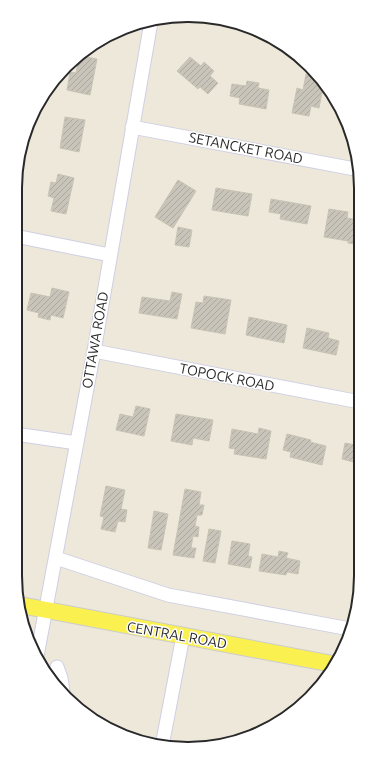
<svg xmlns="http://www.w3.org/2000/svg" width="376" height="764" font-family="Ubuntu,sans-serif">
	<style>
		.building { fill: url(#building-hatch); stroke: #c8c4b3 }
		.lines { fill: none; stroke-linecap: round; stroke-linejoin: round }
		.minor-casing { stroke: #cfcfe3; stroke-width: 15 }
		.major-casing { stroke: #ccc; stroke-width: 18 }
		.minor { stroke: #fff; stroke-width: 13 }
		.major { stroke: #faf151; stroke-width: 16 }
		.labels { text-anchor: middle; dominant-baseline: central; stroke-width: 3; stroke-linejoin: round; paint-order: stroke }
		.street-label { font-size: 14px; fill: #292929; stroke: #fff }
		.rim { fill: none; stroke: #292929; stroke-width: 2 }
	</style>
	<defs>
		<pattern id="building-hatch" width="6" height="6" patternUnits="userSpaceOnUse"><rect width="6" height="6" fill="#c8c4ba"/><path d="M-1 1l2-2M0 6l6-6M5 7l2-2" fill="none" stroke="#aca8a0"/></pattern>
	</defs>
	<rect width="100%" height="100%" fill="#ede8da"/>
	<!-- building -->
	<path class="building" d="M81,56L97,59L90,95L67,90L70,72L76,73L79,57Z
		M190,57L201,66L204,62L214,71L210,76L218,83L208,94L200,87L198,89L177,71Z
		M306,74L319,76L324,82L319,108L311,106L309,116L292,113L297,88L303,90Z
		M247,81L259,83L258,88L269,90L266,109L239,104L240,98L230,96L232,84L246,86Z
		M344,115L348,122V124L342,123Z
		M65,117L85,120L79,152L60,148Z
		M58,174L74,178L66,214L51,211L54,198L48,196L51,182L56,183Z
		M178,180L196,191L173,228L155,217Z
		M216,188L252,194L248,216L212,210Z
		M271,199L311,206L307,224L280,219L281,214L269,212Z
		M329,209L348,212L347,218L359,220L355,244L348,243V241L324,237Z
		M178,227L192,230L189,247L175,245Z
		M15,280L19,281L15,299Z
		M52,288L69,292L63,318L51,315L50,320L38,317L39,313L27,310L31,293L50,297Z
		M172,292L182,294L177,319L139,313L142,297L170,301Z
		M204,296L231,300L225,334L191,328L196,302L203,303Z
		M249,317L287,325L284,343L246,335Z
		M307,328L329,333L328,338L339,341L336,355L303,348Z
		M360,340V357L356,356Z
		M136,406L150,409L144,436L116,430L120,414L133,417Z
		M176,414L213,420L209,441L193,438L192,445L171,441Z
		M259,428L271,431L266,459L234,454L235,449L229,448L232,429L258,434Z
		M287,434L311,440L310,442L326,446L322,465L290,457L291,452L283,450Z
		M345,443L361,446V464L342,459Z
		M106,486L125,490L121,509L127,510L125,522L118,521L115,532L101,529L104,517L100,516Z
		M185,489L201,492L199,505H204L202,515H197L195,526L199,527L198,537L193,536L191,548H196L194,558L173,555Z
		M154,511L168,514L161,550L148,548Z
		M209,529L221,531L215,563L203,561Z
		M232,541L250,544L248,556L252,557L250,568L228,564Z
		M279,551L288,553L286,558L300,561L298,574L287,572L286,575L259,571L262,554L278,557Z"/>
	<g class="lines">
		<!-- minor casing -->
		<g class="minor-casing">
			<path id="minor" d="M132,127L360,170
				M15,236L110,255
				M94,351L360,402
				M15,434L77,443
				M56,558L168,595L350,629
				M37,656L94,351L151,22
				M57,667L61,678L63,692
				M162,746L183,636"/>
		</g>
		<!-- major casing -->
		<g class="major-casing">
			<path id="major" d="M20,605L333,664"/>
		</g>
		<!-- minor -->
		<use href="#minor" class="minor"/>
		<!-- major -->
		<use href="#major" class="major"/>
	</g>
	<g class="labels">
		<!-- street labels -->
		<g class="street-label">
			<text transform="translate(246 148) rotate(11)">SETANCKET ROAD</text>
			<text transform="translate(95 340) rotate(-80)">OTTAWA ROAD</text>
			<text transform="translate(227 377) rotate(11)">TOPOCK ROAD</text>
			<text transform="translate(177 635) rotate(10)">CENTRAL ROAD</text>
		</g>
	</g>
	<!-- crop -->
	<path d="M0 0H376V764H0ZM188 22H188A166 166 0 0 1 354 188V576A166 166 0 0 1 188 742H188A166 166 0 0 1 22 576V188A166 166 0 0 1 188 22Z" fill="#fff" fill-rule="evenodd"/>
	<path class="rim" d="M188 22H188A166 166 0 0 1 354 188V576A166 166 0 0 1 188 742H188A166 166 0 0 1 22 576V188A166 166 0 0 1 188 22Z"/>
</svg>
